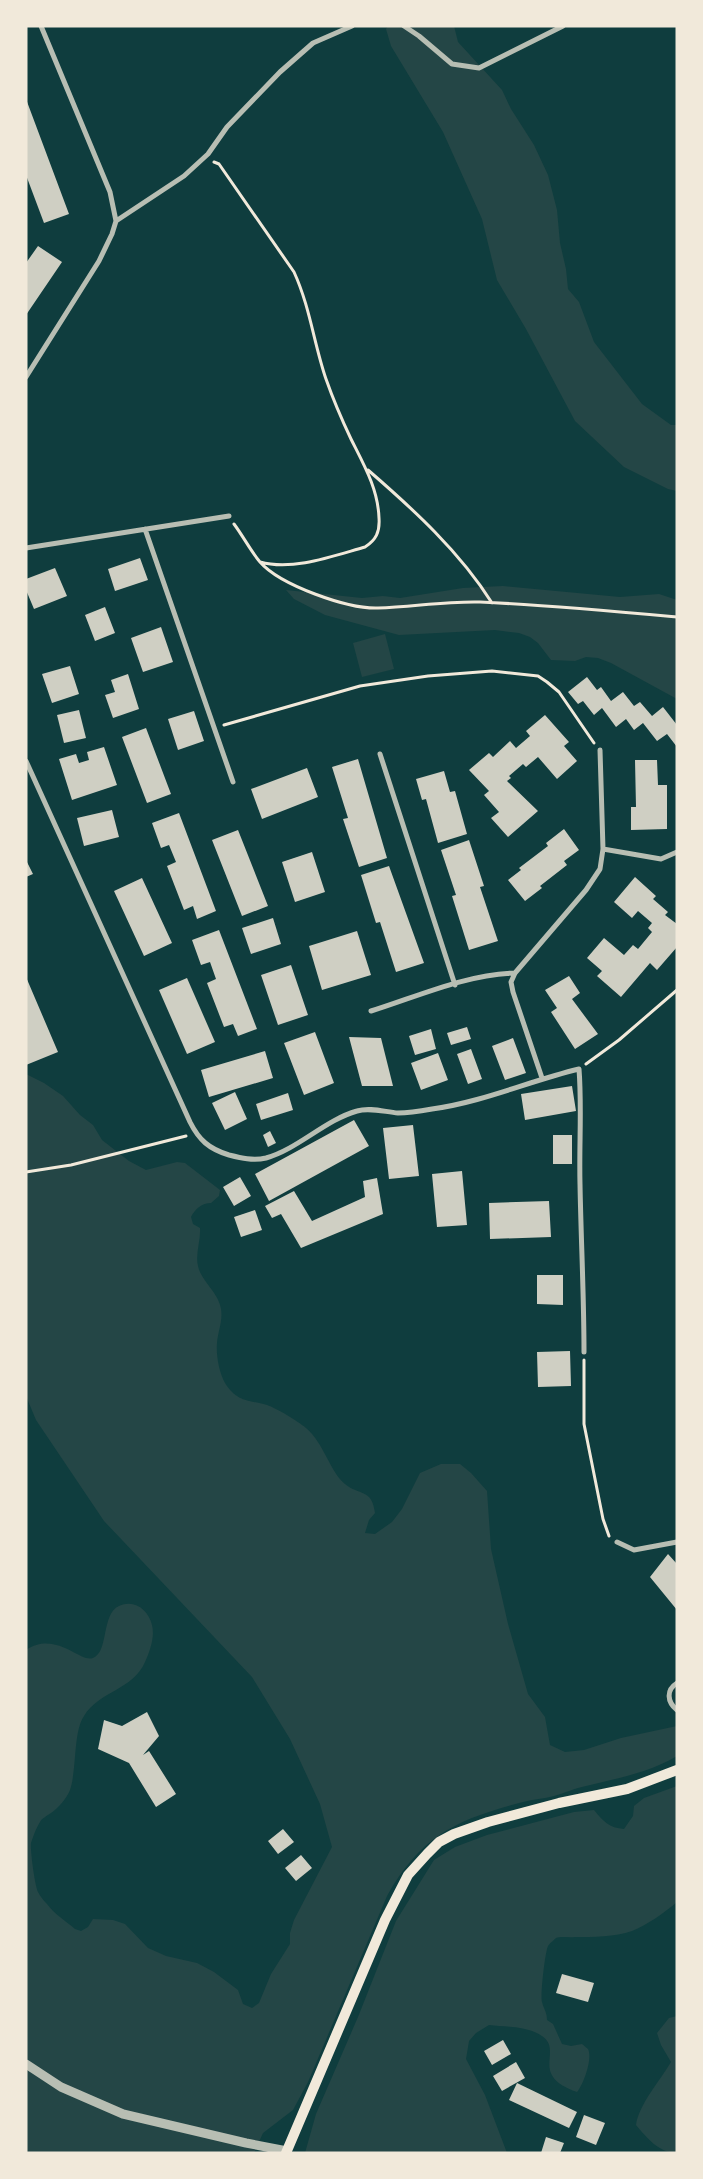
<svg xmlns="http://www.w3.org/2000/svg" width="703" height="2179" font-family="'Golos Text',sans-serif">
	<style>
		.green { fill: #244646 }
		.building { fill: #cfcfc3 }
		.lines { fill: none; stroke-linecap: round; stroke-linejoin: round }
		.path { stroke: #f1e9da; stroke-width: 3 }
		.minor { stroke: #b8beb3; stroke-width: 5 }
		.tertiary { stroke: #b8beb3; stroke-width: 9 }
		.secondary { stroke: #f1e9da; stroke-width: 10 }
	</style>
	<rect width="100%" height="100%" fill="#0f3d3e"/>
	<!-- green -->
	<path class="green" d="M388,26H454L458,42L502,90L511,109L534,145L548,175L557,210L560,243L566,269L568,289L579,302L594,342L642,404L671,425H677V491L668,489L624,467L575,421L526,329L497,280L482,219L443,132L391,46L386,29Z
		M503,586L620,597L659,594L677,600V699L611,663L598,658L586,657L575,661L551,660L538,643L530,637L519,633L495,630L399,635L325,615L294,599L286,590L362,598L383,596L400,598L463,588Z
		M385,634L394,669L362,677L353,643Z
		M26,1074L44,1083L63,1096L80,1115L93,1125L102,1140L129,1161L146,1170L177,1162L185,1163L220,1190L219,1196L211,1203C202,1203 195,1209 191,1217L193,1224L200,1228C201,1240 195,1254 198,1266C201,1281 219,1293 221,1309C223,1321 218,1331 217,1343C216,1356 219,1372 225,1383C237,1402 248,1400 267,1405C276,1408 298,1421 306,1428C324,1443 330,1472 345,1484C359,1496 372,1488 375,1513L369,1520L365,1533L375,1534L392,1522L402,1509L420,1473L441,1464H460L471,1473L487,1491L491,1549L508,1624L528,1694L545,1717L550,1745L565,1752L584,1750L621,1738L677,1726V1756C648,1773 618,1778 586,1786C575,1788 565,1793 554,1796C544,1799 533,1799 523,1802C458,1819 421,1835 387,1896L308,2082L293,2110L263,2133L254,2153H26V1650C56,1630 80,1663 93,1658C109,1652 101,1614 119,1606C135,1599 148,1610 152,1625C155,1637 150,1651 145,1662C133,1690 99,1691 84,1716C73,1732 77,1770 70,1790C67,1798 58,1808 51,1813C47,1816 42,1818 40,1822C36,1828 33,1837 31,1843C30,1850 35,1886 38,1892C40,1896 44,1901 47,1904C54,1914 66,1921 75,1929L81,1931L88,1927L93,1919L113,1920L125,1924L148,1948L166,1956L197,1963L214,1972L238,1990L243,2004L252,2008L259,2003L271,1974L290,1944V1933L294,1920L332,1847L320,1804L290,1739L252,1677L104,1521L36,1420L26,1396Z
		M677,1786V1902C664,1913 647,1925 632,1931C615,1937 593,1937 575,1937C569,1938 561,1936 556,1938C554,1940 549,1944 548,1946C545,1952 540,1997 542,2002C544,2010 547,2012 547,2020L553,2024L562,2044L571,2046L582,2044C582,2044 588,2049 588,2049C593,2059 583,2085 577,2092C528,2075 564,2051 542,2036C527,2026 506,2027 489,2025L476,2033L469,2041L466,2059L485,2095L507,2153H305L316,2114L358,2017L396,1921L434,1860L455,1847L487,1835L574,1812L594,1810C603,1821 609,1828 624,1829L633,1816L634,1806L644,1798Z
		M677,2016V2153C659,2153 647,2138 636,2125C639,2104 660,2081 671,2062L661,2045L657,2033L669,2018Z"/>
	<!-- building -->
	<path class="building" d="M26,99L69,214L44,223L26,175Z
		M38,246L62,262L26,315V263Z
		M140,558L148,580L115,591L108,569Z
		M55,568L67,596L34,609L26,590V579Z
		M105,607L115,633L95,641L85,615Z
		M161,627L173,662L143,672L131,638Z
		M70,666L79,694L52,703L42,674Z
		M128,674L139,709L113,718L105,695L115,692L111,680Z
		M587,677L597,690L601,687L611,701L623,692L634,706L640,702L652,716L663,707L677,725V747L667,734L657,741L643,723L634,730L626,719L616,727L602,708L594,715L583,701L578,704L568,692Z
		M79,710L86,738L64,743L57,715Z
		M194,711L204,741L178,750L168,719Z
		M545,715L569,742L564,746L577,761L557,779L538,757L526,767L523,764L509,776L511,778L507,781L538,811L508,837L491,818L499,812L484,795L489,791L469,770L489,753L493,757L510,741L516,748L530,736L526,731Z
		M146,728L171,794L147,803L122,737Z
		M104,747L117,785L72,800L59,759L76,754L79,763L89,760L87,752Z
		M358,759L387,858L359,867L343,819L348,818L332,767Z
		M635,760H657L658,785H667V829L631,830V807H636Z
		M307,768L318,797L262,819L251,789Z
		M444,771L450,792L455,791L467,834L438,843L426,799L422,800L416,779Z
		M112,810L119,837L84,846L77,818Z
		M179,813L216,911L197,919L193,906L184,910L167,866L176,862L169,845L161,848L152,823Z
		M564,829L579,850L564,861L567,865L540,886L542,888L525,901L508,880L521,870L519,868L548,846L546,843Z
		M238,830L268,906L242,916L212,840Z
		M469,840L484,886L480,887L498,941L469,950L452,896L456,895L441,850Z
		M312,852L325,892L295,902L282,862Z
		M26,860L33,874L26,877Z
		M389,866L424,963L396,972L380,922L376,923L361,875Z
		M635,877L656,896L653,899L668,912L665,915L677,924V947L657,970L650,963L621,997L597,976L602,971L587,958L604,938L624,955L633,945L638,949L652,932L648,928L652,923L638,911L632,918L614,902Z
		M142,878L172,943L144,956L114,891Z
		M273,918L281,944L251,954L242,928Z
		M219,930L257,1029L238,1036L233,1024L224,1027L207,983L216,979L210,962L201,965L192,940Z
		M357,931L371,975L322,990L309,946Z
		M291,965L308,1015L278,1025L261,975Z
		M569,976L580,993L572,999L598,1034L575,1049L551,1012L557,1008L545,990Z
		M26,977L58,1052L26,1065Z
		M187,978L215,1042L187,1054L159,990Z
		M467,1027L471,1039L451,1045L447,1033Z
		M431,1029L436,1049L415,1055L409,1036Z
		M315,1032L334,1083L304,1095L284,1043Z
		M349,1037L381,1038L393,1086H362Z
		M513,1038L526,1073L505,1080L492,1046Z
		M471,1049L482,1079L468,1084L457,1054Z
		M265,1051L273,1078L209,1097L201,1070Z
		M438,1053L448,1080L421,1090L411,1063Z
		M572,1086L576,1111L525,1120L521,1094Z
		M235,1092L247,1119L225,1130L212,1103Z
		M288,1093L293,1110L261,1120L256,1104Z
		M354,1120L369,1146L269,1201L255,1174Z
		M413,1125L419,1176L389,1179L383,1128Z
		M270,1131L276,1143L268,1147L263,1135Z
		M553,1135H572V1164H553Z
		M462,1171L467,1225L437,1227L432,1174Z
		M240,1177L251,1196L234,1206L223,1187Z
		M377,1178L383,1214L301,1248L281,1214L272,1218L265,1206L294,1191L312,1221L365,1197L363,1181Z
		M549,1201L551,1237L490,1239L489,1203Z
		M255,1210L262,1230L241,1237L234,1217Z
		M537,1275H563V1305L537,1304Z
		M570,1351L571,1386L538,1387L537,1352Z
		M668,1554L677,1564V1610L650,1577Z
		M147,1712L159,1736L143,1755L149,1751L176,1794L156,1807L129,1763L98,1749L104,1720L122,1726Z
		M283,1829L294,1842L278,1854L268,1841Z
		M301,1855L312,1868L296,1881L285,1868Z
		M562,1974L594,1983L588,2002L556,1993Z
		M503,2040L511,2054L492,2065L484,2051Z
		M516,2062L525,2078L502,2091L493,2076Z
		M517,2083L577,2112L569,2128L509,2100Z
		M584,2115L605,2123L596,2145L576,2137Z
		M546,2137L564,2143L560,2153H541Z"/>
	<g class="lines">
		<!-- path -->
		<path class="path" d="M214,162L219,164L294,272C310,307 314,344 326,379C333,399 342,420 351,439C364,465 378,489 379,518C380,532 376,540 365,547C333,556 293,571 260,562
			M368,470C413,509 460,552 492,603
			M234,524C243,536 250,550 260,562C280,585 347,609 378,608C412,607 446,601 480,602C546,605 611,611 677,617
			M224,725L360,686L428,676L492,671L538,676L547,682L559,692L594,743
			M586,1064L619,1040L677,990
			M26,1172L71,1165L186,1136
			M584,1360V1424L603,1519L609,1536"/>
		<!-- minor -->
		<path class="minor" d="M404,26L419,36L452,64L479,68L563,26
			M116,221L184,176L208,154L227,127L280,72L313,43L352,26
			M26,377L99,261L112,234L116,221L110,192L41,26
			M145,529L233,782
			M26,548L229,516
			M380,754L455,985
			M26,761L190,1122C199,1140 209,1149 229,1155C241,1158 253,1161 266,1158C298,1149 325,1120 357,1111C370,1107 385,1112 398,1113C410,1113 421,1111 432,1109C483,1102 529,1081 579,1069C582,1107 579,1145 580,1184C581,1240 584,1296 584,1352
			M603,849L661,859L677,852
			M515,973L511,982L513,992L542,1078
			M371,1011C416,997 467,974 515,973L586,890L600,869L603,849L600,750
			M617,1542L634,1550L677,1542
			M677,1683C666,1690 667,1702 677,1710"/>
		<!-- tertiary -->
		<path class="tertiary" d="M26,2064L61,2087L123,2114L246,2143L287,2151"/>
		<!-- secondary -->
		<path class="secondary" d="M286,2153L385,1920L408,1875L427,1854L439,1842L454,1834L488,1822L559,1803L627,1789L677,1770"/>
	</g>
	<!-- border -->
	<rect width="703" height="2179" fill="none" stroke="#f1e9da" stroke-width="55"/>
</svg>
